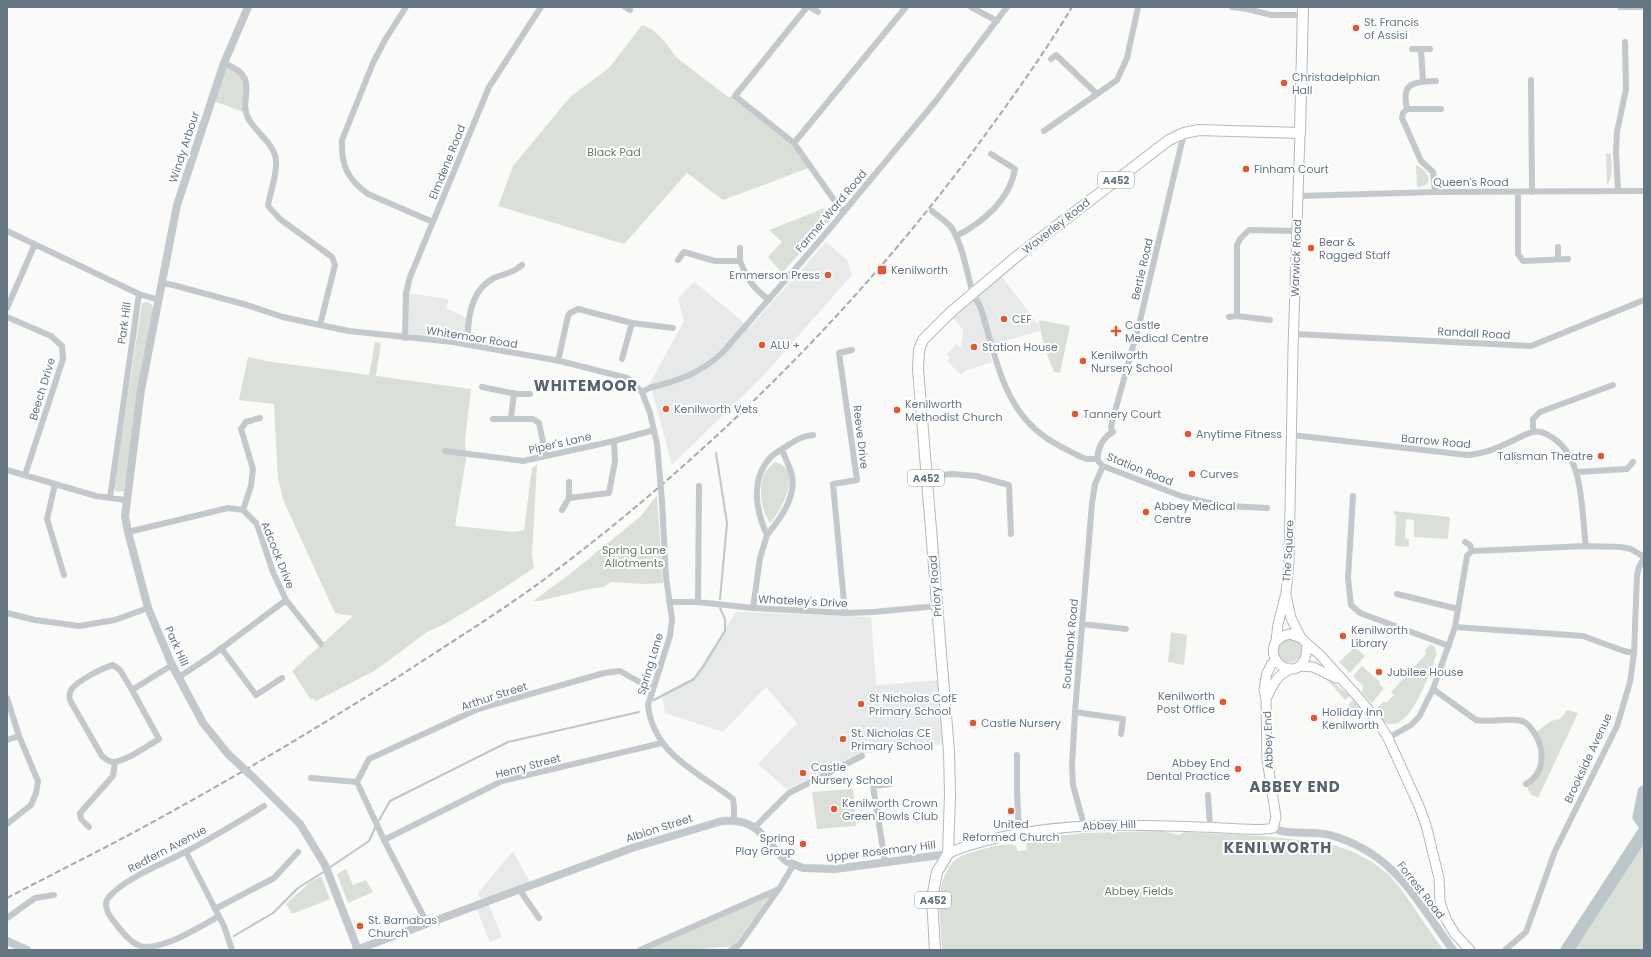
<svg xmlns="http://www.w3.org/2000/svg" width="1651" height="957" font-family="Poppins,sans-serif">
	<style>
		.built { fill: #e8e9e9 }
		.green { fill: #dadfd7 }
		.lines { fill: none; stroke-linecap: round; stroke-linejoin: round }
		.stream { stroke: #bbc7cb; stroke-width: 2 }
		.river { stroke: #bbc7cb; stroke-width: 13 }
		.secondary-casing { stroke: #b3babf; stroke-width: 11 }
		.primary-casing { stroke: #b5babe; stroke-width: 12 }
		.minor { stroke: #c3c8cc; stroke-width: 6 }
		.tertiary { stroke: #c3c8cc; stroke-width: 8 }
		.secondary { stroke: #fff; stroke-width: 9 }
		.primary { stroke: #fff; stroke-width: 10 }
		.rail { stroke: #a2aab0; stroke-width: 2; stroke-dasharray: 6 3; stroke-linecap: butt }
		.minor-bridge { stroke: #c3c8cc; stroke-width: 6 }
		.tertiary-bridge { stroke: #c3c8cc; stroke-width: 8 }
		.poi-dot { fill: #e4572e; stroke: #fff; stroke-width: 1.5 }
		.labels { text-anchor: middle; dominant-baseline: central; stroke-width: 4; stroke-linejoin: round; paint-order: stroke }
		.shield { fill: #fff; stroke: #939fa8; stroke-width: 1 }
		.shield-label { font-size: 10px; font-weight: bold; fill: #657683 }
		.poi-label { font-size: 11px; fill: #657683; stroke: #fff; text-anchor: start }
		.street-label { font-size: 11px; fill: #657683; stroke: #fff }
		.park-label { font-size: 11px; fill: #687a64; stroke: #fff }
		.district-label { font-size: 15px; font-weight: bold; letter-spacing: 1px; fill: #57646e; stroke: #fff }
	</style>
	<rect width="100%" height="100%" fill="#fafaf8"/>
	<!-- built -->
	<path class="built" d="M826,242L847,260L852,275L763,376L672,465L650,383L684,321L678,298L694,282L733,313L749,328Z
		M999,273L1037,323H1039L1040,331L987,346L992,362L965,371L961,375L947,361L950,358L947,354L957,344L960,347L961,346L963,336V330L952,317Z
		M406,293L443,298L449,300L446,308L461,315L469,320L468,345L405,338Z
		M736,612L871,617L876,685L939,680L944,744L861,754L787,789L758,764L797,723L766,687L723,732L665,713L662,694L693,678Z
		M513,851L531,884L487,901L502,937L490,942L475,905L482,902L478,893Z"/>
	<!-- green -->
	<path class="green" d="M642,25L653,30L667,44L676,57L728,97L735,96L794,143L811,167L723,200L687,173L624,244L498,206L513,166L570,97L609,68Z
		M224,63L244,79L246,113L211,100Z
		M1606,153L1611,154C1611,164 1614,176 1607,185Z
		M1416,165C1429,170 1436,186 1417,187Z
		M825,208L830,220L782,273L768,257L782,242L769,230Z
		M148,302L152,305L153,308L138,390L125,483L124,491L116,492L114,488L142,303Z
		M1039,320L1070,326L1060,373L1054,372C1047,355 1041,338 1039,320Z
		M375,342L381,343L376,376L471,389L465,440L466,459L455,526L514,532L524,530L532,468L537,464L532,555L534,568L493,595L443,625L427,632L376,670L316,701L313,698L311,700L292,671L353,616L335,613L284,502L278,479L274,404L239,400L248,357L272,362L369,375Z
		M775,462C804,469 782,510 770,523C761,510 757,486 766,471C768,468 772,465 775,462Z
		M657,495L663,583L645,584L611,582L604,587L589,589L539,601H533L570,574L641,516Z
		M1394,511L1450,517L1448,539L1414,537V520L1406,519L1405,538L1409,539V547L1395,546L1396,515H1394Z
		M1171,632L1187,635L1184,665L1168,662Z
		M1285,637L1298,641C1309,653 1297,666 1283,662L1276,653V649Z
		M1430,644C1436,647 1437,650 1436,656C1430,672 1412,727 1390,724C1381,723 1379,715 1377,708L1384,701L1386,703L1394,695L1391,692L1426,654L1425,651Z
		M1355,647L1365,656L1350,673L1339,662Z
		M1362,666L1380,682L1379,684L1384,688L1372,703L1362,693L1363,686L1353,676Z
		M1324,675L1350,696L1345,700L1332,685L1323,677Z
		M1353,700L1361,709L1359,720L1348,705Z
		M1567,710L1578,713L1538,798L1530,794L1526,784L1531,781L1542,761L1535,733L1551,721L1560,719Z
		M853,789L856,826L817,829L812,792Z
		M1163,831L1178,835L1185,832L1262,836L1327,843L1351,851L1372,862L1388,874L1401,889L1443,950H942C941,923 933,881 954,861C960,855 971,853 979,850C992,847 1002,843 1015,845L1018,851L1027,850L1026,843L1038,838L1084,833Z
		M1644,841V950H1571Z
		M346,869L353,885L366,880L373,892L348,903L337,874Z
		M321,876L330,899L292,914L286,904L309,883Z
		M770,896L734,946L690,950H644Z"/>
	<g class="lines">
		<!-- stream -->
		<path class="stream" d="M716,453L727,523L720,599
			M654,700L694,679L703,667L725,631V619L720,608
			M378,822L390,801L508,742L639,712
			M329,868L369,841L376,826
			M234,936L273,913L298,888L325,871"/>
		<!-- river -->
		<path class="river" d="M1644,792L1639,817L1644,824
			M1567,950L1644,832"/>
		<!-- secondary casing -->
		<g class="secondary-casing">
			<path id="secondary" d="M1286,595L1291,618L1301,638
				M1276,641L1278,624L1286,593L1289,562L1293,349L1300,133
				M1307,645C1307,687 1262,666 1276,641L1283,636L1290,634L1301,638L1320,655L1358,697L1376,719L1388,738L1419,806L1426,825L1439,878L1440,902L1443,911L1447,921L1455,934L1470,950
				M1301,666L1313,667L1336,678
				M1266,699C1273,685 1275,677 1290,669
				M948,854C959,847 972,845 985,841C1055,822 1128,824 1200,827C1217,827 1259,832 1273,828L1276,817L1267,759L1266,699L1264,689L1267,673L1271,665L1275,660"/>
		</g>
		<!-- primary casing -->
		<g class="primary-casing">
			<path id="primary" d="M935,950L932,898L937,872L948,854L950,794L949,752L918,369L919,350L923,340L952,311L1016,257L1169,140L1184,133L1199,130L1300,133L1303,7"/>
		</g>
		<!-- minor -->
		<path class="minor" d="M406,7L385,40L373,63L342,140C341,165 347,179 368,194L433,222
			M625,7L630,10
			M807,7L735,96L794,143L834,200L844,212
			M810,7L818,12
			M971,7L997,21
			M1232,7L1247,9L1272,15H1303
			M1620,7H1644
			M1412,49H1430
			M1421,49L1423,81
			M1051,59L1056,55L1097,94
			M224,63C232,67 241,70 245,79C250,92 241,103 248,118C256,133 275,144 276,161C277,176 270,192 268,206L280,219L332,257L335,265L320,325
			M1531,80L1532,192
			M1407,109C1401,82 1413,82 1436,81
			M1044,131L1117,80L1127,58L1138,7
			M1184,133L1139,325L1112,422L1111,428L1113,432C1103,437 1096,450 1098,461L1103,466L1181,496L1205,502L1228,506L1267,508
			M794,143L906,7
			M1618,191L1616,152L1617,132L1626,89L1625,42
			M1435,192L1433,172L1421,161L1402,118L1403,113L1407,109H1441
			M1518,192V254L1523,261L1568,259
			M1299,196L1435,192L1644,191
			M932,211C938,216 946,221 951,227C963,245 966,270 972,290C974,298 980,304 982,312C994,351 1002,400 1035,429C1048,441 1065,449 1081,457L1087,459H1098
			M7,231L139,294L159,300
			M956,236C983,223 1010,199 1015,169L991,154
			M1558,247V259
			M740,248V261
			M678,260L684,252L715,261H740C748,280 752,287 769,300
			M162,283L173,285L247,305L283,317L320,325L349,331L453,342L560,361L627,378L642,392L650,413L657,444L659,467
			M7,308L35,244
			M1237,316V245L1240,239L1249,230L1297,231
			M7,317L51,336L62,346L63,359L25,475
			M1229,317L1237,316L1270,320
			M1294,334L1531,346L1644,300
			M405,338L406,293L410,277L489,87L541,7
			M468,345C467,321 470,290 494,278C505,273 512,274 522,265
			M622,359L632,323
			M558,361L568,316L570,313L578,309L632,323L673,328
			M482,387L516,394H530
			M642,392L649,388C677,381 702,373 723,352L822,238L935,102L1007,7
			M511,418L514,393
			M493,419H533L539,423L546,456
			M1533,432V419L1540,412L1613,385
			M1292,435L1467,455C1485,454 1500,447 1516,439C1521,437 1527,433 1533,432C1540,430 1547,434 1553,438C1585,459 1581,512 1586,546
			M445,451L523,461L614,441L654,430
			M7,470L96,496L126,500
			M1577,472L1627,469L1633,462
			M926,476L953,474L976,476L1009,485L1011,534
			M569,482V498
			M55,484L47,519L64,575
			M1353,496L1348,578L1351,605L1360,613L1449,646
			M110,498L139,294
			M662,501L666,577L672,619L670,636L648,705C653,754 698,772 733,799L734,807V820
			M243,510L251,486L253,469L241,429L246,422L260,418
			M562,510L569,498L609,493L615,461L614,441
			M128,532L228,508L243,510L257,524L273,572L286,600L321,644
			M767,535C780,519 796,498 792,476C790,467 785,458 782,449
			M1465,542L1470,545L1472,551L1586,546L1621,547L1631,549L1644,557
			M1397,594L1458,609
			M669,602H698L753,608L845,613L873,612L937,606
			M698,602L699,486
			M753,608L760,558L767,535C756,511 750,480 770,458C773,454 778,452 782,449C792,443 800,436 813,435
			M7,613L35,620L79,626L115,620L148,608
			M845,613L833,484L857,480L839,353L852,350
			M1082,624L1126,629
			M1455,627L1583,636L1624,651L1634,653
			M221,648L256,695L282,678
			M179,677L211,656L286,600
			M1433,689L1476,720C1491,723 1508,717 1522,721C1527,722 1530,727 1533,731C1545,748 1546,773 1526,784
			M132,690L120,670L113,665C102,668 77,681 71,690C69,694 69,698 71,702L102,756C106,759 109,762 113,762C126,762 148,745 159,739L132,690L172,665
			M7,698L19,736L38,781L36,793L31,805L7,824
			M1075,712L1123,719L1121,734
			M1388,738L1411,725L1419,717L1433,689L1455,627L1467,556L1472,551
			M7,740L19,736
			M1017,755V791L1019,834
			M311,778L357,782L369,759L478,709L604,673L620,671L652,689
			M357,782L384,840L427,923
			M1208,795L1210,827
			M1084,825L1073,785L1072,766L1075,712L1092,503L1095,484L1103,466
			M89,827L81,819L80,813L113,776L115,762
			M755,827L789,793L862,756
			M384,840L502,781L662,743
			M186,852L224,926L232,950
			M885,862L873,786L891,784
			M519,889L539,918
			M215,909L274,878L298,852
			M219,916C202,926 160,952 140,946C128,941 119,928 112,919C107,912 103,904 109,897C125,878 163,864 185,852C212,838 238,822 264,806
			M7,918L35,898L54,895
			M640,950L779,889L794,864
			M731,950L739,945L778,890
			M1505,950L1526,932L1555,851L1617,726L1630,682L1632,668L1634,653L1637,575L1639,567L1644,558"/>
		<!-- tertiary -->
		<path class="tertiary" d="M228,754L203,723L172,665L148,608L128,532L125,516L141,390L177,205L224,63L248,7
			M255,779L300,824L325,865L358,950
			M1273,828C1289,836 1312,830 1330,835C1395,853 1416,900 1453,950
			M7,941L27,950
			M356,950L632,848L722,821C759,818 761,837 784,859L788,862L803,868L835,869L948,854"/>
		<!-- secondary -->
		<use href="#secondary" class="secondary"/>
		<!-- primary -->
		<use href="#primary" class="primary"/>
		<!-- rail -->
		<path class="rail" d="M7,898C47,877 87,857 127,836C220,786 311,732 401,675C448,644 497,614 542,581C709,456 857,309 980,142C1012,98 1044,54 1072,7"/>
		<!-- minor-bridge -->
		<path class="minor-bridge" d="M659,467L662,501"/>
		<!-- tertiary-bridge -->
		<path class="tertiary-bridge" d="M228,754L255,779"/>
	</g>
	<!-- markers -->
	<g class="poi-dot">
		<circle cx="1356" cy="28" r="4"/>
		<circle cx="1284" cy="83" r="4"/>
		<circle cx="1246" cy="169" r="4"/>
		<circle cx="1311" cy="248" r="4"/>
		<rect x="877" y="265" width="10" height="10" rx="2"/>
		<circle cx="828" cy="275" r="4"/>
		<circle cx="1004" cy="319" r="4"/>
		<path d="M1114 325h4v4h4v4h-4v4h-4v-4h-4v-4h4z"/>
		<circle cx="762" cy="345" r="4"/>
		<circle cx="974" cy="347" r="4"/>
		<circle cx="1083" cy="361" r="4"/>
		<circle cx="666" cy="409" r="4"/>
		<circle cx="897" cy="410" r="4"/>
		<circle cx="1075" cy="414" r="4"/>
		<circle cx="1188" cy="434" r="4"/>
		<circle cx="1601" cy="456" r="4"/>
		<circle cx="1192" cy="474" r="4"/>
		<circle cx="1146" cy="512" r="4"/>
		<circle cx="1343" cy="636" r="4"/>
		<circle cx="1379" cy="672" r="4"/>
		<circle cx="1223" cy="702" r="4"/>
		<circle cx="861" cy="704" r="4"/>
		<circle cx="1314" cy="718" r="4"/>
		<circle cx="973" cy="723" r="4"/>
		<circle cx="843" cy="739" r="4"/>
		<circle cx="1238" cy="769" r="4"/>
		<circle cx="803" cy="773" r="4"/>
		<circle cx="834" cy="809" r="4"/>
		<circle cx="1011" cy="811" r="4"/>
		<circle cx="803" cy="844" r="4"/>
		<circle cx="360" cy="926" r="4"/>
	</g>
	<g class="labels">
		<!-- shield labels -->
		<g class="shield">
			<rect x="1098" y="172" width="36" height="16" rx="3"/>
			<rect x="908" y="470" width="36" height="16" rx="3"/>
			<rect x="915" y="892" width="36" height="16" rx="3"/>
		</g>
		<g class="shield-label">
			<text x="1116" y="180">A452</text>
			<text x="926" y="478">A452</text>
			<text x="933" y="900">A452</text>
		</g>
		<!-- poi labels -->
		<g class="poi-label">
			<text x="1364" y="22">St. Francis<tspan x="1364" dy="13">of Assisi</tspan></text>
			<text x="1292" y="77">Christadelphian<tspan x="1292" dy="13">Hall</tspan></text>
			<text x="1254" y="169">Finham Court</text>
			<text x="1319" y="242">Bear &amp;<tspan x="1319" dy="13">Ragged Staff</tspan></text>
			<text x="891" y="270">Kenilworth</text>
			<text x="820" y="275" text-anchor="end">Emmerson Press</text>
			<text x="1012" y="319">CEF</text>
			<text x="1125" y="325">Castle<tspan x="1125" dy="13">Medical Centre</tspan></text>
			<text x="770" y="345">ALU +</text>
			<text x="982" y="347">Station House</text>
			<text x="1091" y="355">Kenilworth<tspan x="1091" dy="13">Nursery School</tspan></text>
			<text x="905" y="404">Kenilworth<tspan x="905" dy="13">Methodist Church</tspan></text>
			<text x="674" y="409">Kenilworth Vets</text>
			<text x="1083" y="414">Tannery Court</text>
			<text x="1196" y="434">Anytime Fitness</text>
			<text x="1593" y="456" text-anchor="end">Talisman Theatre</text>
			<text x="1200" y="474">Curves</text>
			<text x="1154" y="506">Abbey Medical<tspan x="1154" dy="13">Centre</tspan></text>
			<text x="1351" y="630">Kenilworth<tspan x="1351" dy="13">Library</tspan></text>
			<text x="1387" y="672">Jubilee House</text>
			<text x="1215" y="696" text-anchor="end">Kenilworth<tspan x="1215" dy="13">Post Office</tspan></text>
			<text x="869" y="698">St Nicholas CofE<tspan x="869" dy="13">Primary School</tspan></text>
			<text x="1322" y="712">Holiday Inn<tspan x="1322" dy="13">Kenilworth</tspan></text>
			<text x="981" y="723">Castle Nursery</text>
			<text x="851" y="733">St. Nicholas CE<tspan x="851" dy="13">Primary School</tspan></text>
			<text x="1230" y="763" text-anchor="end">Abbey End<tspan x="1230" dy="13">Dental Practice</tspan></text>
			<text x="811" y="767">Castle<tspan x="811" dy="13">Nursery School</tspan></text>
			<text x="842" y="803">Kenilworth Crown<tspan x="842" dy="13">Green Bowls Club</tspan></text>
			<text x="1011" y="824" text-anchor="middle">United<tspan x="1011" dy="13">Reformed Church</tspan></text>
			<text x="795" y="838" text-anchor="end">Spring<tspan x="795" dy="13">Play Group</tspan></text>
			<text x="368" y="920">St. Barnabas<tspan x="368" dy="13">Church</tspan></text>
		</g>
		<!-- street labels -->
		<g class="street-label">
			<text transform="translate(184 147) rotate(-72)">Windy Arbour</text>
			<text transform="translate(447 162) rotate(-68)">Elmdene Road</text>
			<text x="1471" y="182">Queen's Road</text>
			<text transform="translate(831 211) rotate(-50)">Farmer Ward Road</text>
			<text transform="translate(1056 226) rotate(-38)">Waverley Road</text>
			<text transform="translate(1296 258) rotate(-88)">Warwick Road</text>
			<text transform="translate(1142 269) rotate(-77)">Bertie Road</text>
			<text transform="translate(124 323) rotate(-82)">Park Hill</text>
			<text transform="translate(1474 333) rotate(3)">Randall Road</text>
			<text transform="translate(472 337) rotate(9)">Whitemoor Road</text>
			<text transform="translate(42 389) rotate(-73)">Beech Drive</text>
			<text transform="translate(861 437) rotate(83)">Reeve Drive</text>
			<text transform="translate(1436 441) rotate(5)">Barrow Road</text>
			<text transform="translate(560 443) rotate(-13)">Piper's Lane</text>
			<text transform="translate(1140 469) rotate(22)">Station Road</text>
			<text transform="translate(1288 551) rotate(-87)">The Square</text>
			<text transform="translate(278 555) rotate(68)">Adcock Drive</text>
			<text transform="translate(935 586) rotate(-95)">Priory Road</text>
			<text transform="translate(803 601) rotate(3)">Whateley's Drive</text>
			<text transform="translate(1070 644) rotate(-85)">Southbank Road</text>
			<text transform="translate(177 646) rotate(66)">Park Hill</text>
			<text transform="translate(650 664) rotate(-73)">Spring Lane</text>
			<text transform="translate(494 696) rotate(-18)">Arthur Street</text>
			<text transform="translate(1268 740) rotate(-92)">Abbey End</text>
			<text transform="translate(1588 758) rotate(-65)">Brookside Avenue</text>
			<text transform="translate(528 766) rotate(-15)">Henry Street</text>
			<text transform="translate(1109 825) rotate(-2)">Abbey Hill</text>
			<text transform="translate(659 828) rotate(-18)">Albion Street</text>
			<text transform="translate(167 849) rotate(-28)">Redfern Avenue</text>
			<text transform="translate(881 851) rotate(-7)">Upper Rosemary Hill</text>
			<text transform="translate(1421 890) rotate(52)">Forrest Road</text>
		</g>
		<!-- park labels -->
		<g class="park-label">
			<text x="614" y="152">Black Pad</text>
			<text x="634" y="550">Spring Lane<tspan x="634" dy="13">Allotments</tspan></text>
			<text x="1139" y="891">Abbey Fields</text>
		</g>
		<!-- district labels -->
		<g class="district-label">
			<text x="586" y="385">WHITEMOOR</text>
			<text x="1295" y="786">ABBEY END</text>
			<text x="1278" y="847">KENILWORTH</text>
		</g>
	</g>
	<!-- border -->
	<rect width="1651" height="957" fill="none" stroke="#657683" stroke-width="16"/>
</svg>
